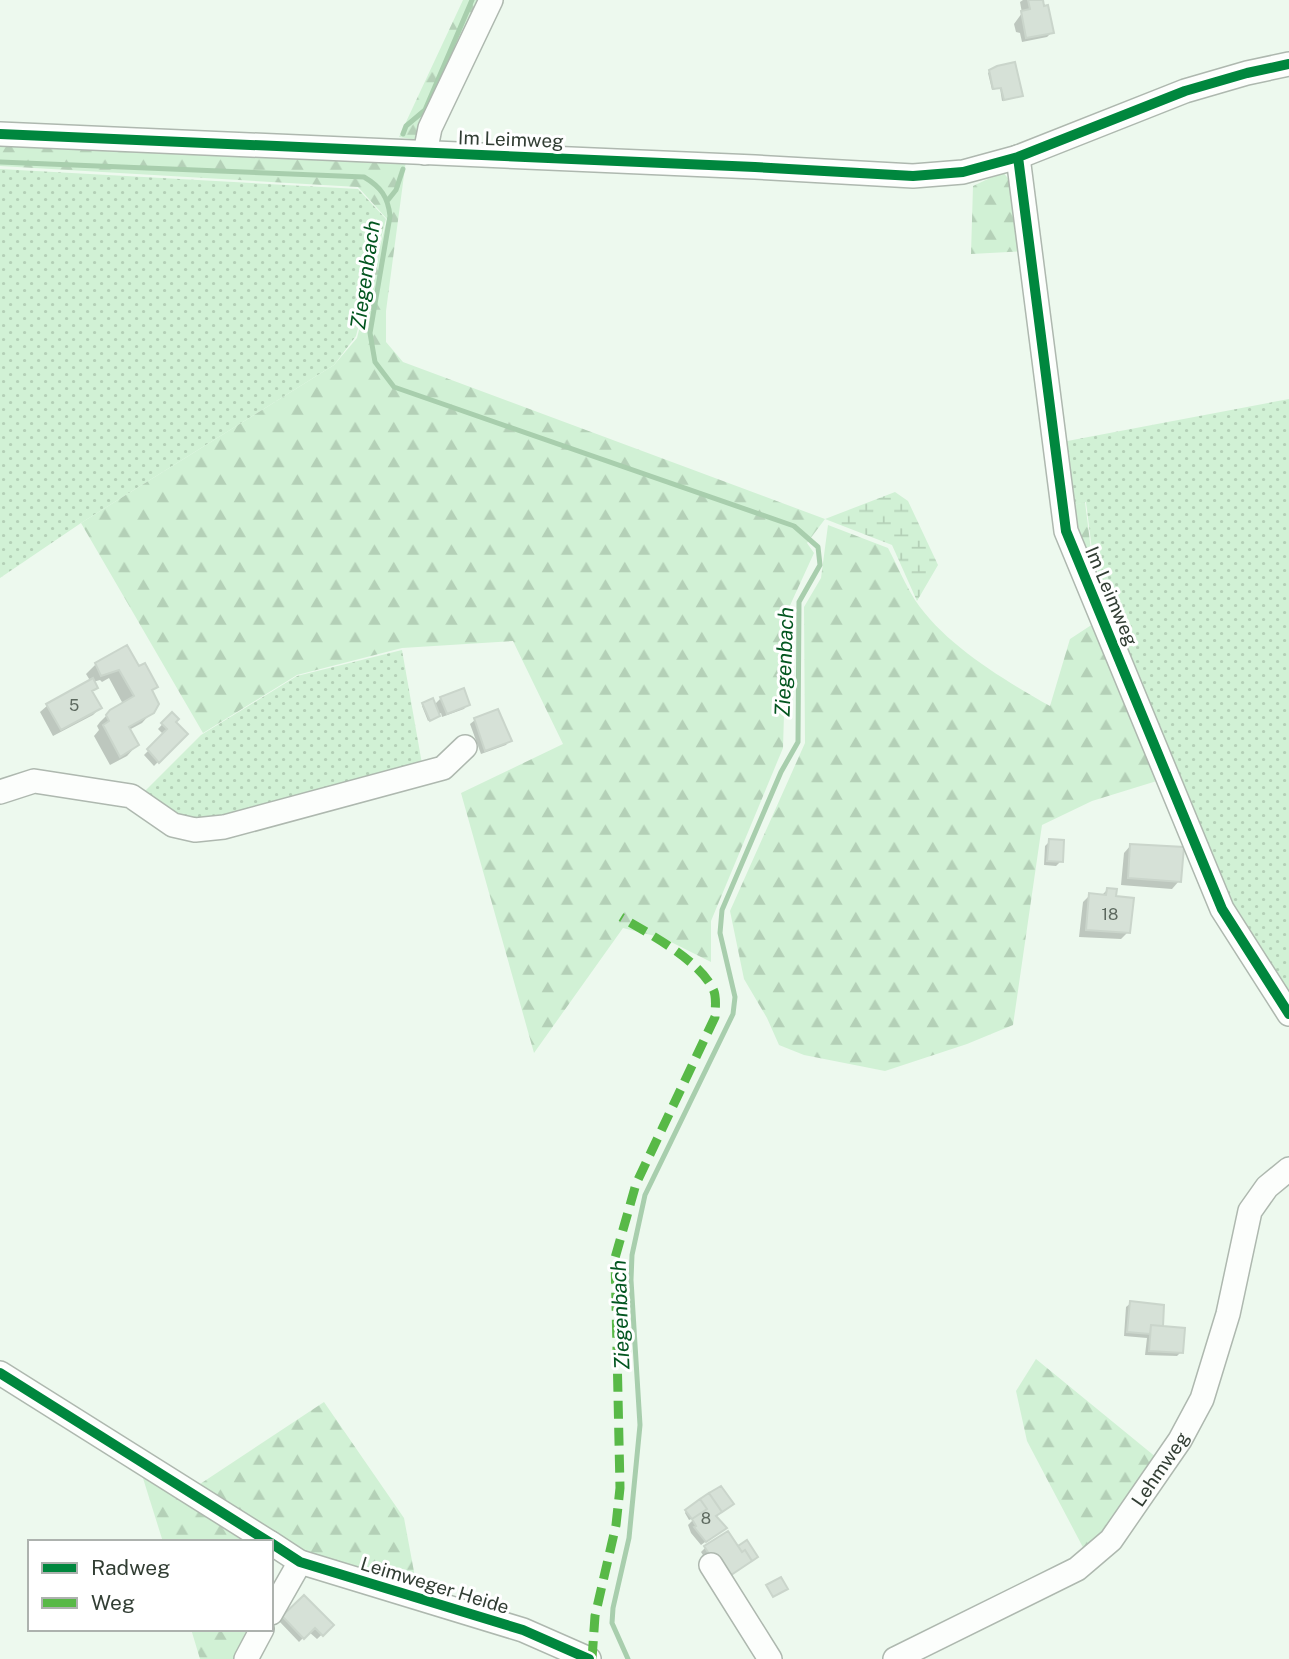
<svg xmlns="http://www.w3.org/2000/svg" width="1289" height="1659" font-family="'Public Sans',sans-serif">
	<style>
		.green { fill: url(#green-dots) }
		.forest { fill: url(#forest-firs) }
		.wetland { fill: url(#wetland-marsh) }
		.shadow { fill: #0003 }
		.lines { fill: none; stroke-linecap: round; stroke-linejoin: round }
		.stream { stroke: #a8cead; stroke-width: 5 }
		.building { fill: #d6e1d7; stroke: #cad5cb; stroke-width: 2 }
		.minor-casing { stroke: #aeb8af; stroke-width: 26 }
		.minor { stroke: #fcfefc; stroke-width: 23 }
		.quiet { stroke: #58b947; stroke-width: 9; stroke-dasharray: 18 9; stroke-linecap: butt }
		.cycleway-casing { stroke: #fff; stroke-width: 15 }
		.cycleway { stroke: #00873e; stroke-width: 10 }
		.labels { text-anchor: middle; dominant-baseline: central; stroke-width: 6; stroke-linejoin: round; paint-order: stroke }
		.number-label { font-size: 16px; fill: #5c685e }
		.street-label { font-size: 19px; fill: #323e34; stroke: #fff }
		.water-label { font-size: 21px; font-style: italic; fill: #035620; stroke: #fff }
	</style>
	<defs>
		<pattern id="green-dots" width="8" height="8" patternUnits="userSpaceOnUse" patternTransform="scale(1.75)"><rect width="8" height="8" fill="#d1f1d5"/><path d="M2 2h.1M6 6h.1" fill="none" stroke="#b4d0b7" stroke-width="1.8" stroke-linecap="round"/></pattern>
		<pattern id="forest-firs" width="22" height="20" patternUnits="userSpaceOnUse" patternTransform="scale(1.75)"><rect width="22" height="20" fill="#d1f1d5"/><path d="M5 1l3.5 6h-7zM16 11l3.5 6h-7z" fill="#b4d0b7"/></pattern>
		<pattern id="wetland-marsh" width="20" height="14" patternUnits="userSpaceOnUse" patternTransform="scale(1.75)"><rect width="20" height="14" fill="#d1f1d5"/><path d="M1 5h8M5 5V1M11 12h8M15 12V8" fill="none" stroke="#b4d0b7"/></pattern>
	</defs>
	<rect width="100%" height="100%" fill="#edf9ee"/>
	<!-- green -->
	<path class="green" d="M0,169L358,189L386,219L356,336L334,365L81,523L0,578Z
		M1289,399V1000L1231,907L1105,611L1110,603L1093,558L1086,502L1070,506L1062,442Z
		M402,650L422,764L219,821L176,816L144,792L201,735L297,676Z"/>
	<!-- forest -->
	<path class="forest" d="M463,0H483L417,140L399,137Z
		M0,142L406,160L386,311V342L403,362L825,519L807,543L814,553L787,612L783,748L711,921V962L663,938L623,928L534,1053L461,793L563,744L513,641L402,648L297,675L203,733L81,523L334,365L357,338L387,219L358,187L0,166Z
		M1003,172L1017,190L1025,251L971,254L973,186Z
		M1085,502L1092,558L1110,603L1105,611L1070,506Z
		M828,525L888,548C897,565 905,584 915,600C945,645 1004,680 1050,706L1070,639L1096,622L1160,780L1092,801L1042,825L1013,1025L967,1044L885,1071L804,1055L779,1045L767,1018L744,979L730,911L805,743L804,607L821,578Z
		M1036,1359L1157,1458L1087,1555L1027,1441L1016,1391Z
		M324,1402L404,1518L418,1593L300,1553L197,1486Z
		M142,1475L252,1542H163Z
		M191,1629H252L238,1659H200Z"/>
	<!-- wetland -->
	<path class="wetland" d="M895,492L908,501L938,565L917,601L892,545L825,519Z"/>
	<!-- shadow -->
	<path class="shadow" d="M1023,0H1042L1052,32L1047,37L1022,42L1020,33L1016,32L1014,24L1022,13L1020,2Z
		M990,71L1021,96L1002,101L1000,88L992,90L988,73Z
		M96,664L138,669L156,686L151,692L152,712L142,723L129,730L136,746L127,756L110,765L94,736L99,730L97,726L100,722L111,711L123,704L109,678L102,682L100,680L93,682L91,692L100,708L93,715L53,736L40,712L48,705L91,682L86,674Z
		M441,698L468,704L464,709L442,717L441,713L428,721L422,706L434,705Z
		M172,714L174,722L185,734L154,766L144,755L164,735L158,729Z
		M475,720L510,740L506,745L481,754L470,724Z
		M1050,841L1061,861L1056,866L1044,865L1045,846Z
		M1131,845L1179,881L1172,889L1121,885L1124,853Z
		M1107,890L1114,898L1128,932L1121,939L1079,937L1083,902L1090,895L1101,896Z
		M1131,1303L1163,1306L1161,1328L1181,1352L1177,1356L1145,1355L1147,1338L1124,1336L1126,1307Z
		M686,1511L714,1517L724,1528L701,1545L691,1533L688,1525L696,1517L689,1520L685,1513Z
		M746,1543L748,1563L720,1582L701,1552L705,1548H737Z
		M304,1597L332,1625L317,1639L309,1632L299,1642L279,1621Z"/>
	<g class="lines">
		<!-- stream -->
		<path class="stream" d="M403,134L406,126L425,110L472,0
			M0,162L364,177C381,187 388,197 390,216L370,333L375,362L394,387L794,526L818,547L820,565L799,602L798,742L781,772L722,910L720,933L735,997L733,1014L645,1195L632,1255L631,1280L640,1425L629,1538L613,1608L612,1623L628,1659
			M388,200L396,190L403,169"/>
	</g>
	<!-- building -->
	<path class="building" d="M1028,0H1043L1044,6L1048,5L1054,33L1026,38L1021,11L1030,9Z
		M1015,62L1023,96L1004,100L1001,88L993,89L989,70L997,66Z
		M127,645L139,666L145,663L158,687L152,690L159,704L154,713L129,727L139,745L120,757L103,725L109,721L106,715L110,710L134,696L119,670L101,676L95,663Z
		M93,678L98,688L92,691L102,708L61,730L46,704Z
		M464,688L470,705L447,714L440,697Z
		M433,698L440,716L430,721L422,703Z
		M498,709L512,741L485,751L474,718Z
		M172,712L179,719L176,722L188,734L159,763L147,749L167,729L161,723Z
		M1049,839L1064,840L1063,862L1047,861Z
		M1130,844L1184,847L1181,882L1128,878Z
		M1107,888L1117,889L1116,896L1134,898L1130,933L1086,930L1089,893L1106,895Z
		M1130,1301L1164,1305L1163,1326L1151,1325L1150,1334L1127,1332Z
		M1151,1325L1185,1328L1183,1353L1149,1351Z
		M721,1486L734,1504L722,1512L709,1493Z
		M709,1493L722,1512L716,1516L727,1528L706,1542L694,1527L696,1526L692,1519L707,1509L700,1499Z
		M700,1499L707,1509L692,1519L685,1510Z
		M728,1531L742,1552L745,1550L752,1561L725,1579L704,1546Z
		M747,1540L758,1557L752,1561L745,1550L742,1552L738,1546Z
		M781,1577L788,1589L773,1597L766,1585Z
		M304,1595L334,1625L323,1636L315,1628L304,1639L282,1616Z"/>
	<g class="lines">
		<!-- minor casing -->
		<g class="minor-casing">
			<g id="minor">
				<path d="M0,134L755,167L913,176L963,172L1018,157L1185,91L1247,73L1289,64"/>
				<path d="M425,153L430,128L491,0"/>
				<path d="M1018,157L1066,531L1222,909L1289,1014"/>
				<path d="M0,792L34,781L131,796L173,825L195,830L224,827L443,768L465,747"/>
				<path d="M0,1373L269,1542"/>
				<path d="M271,1543L300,1562L523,1630L589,1659"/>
				<path d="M711,1565L770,1659"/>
				<path d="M271,1613L300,1562"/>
				<path d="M246,1659L262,1629"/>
				<path id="s1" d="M895,1659L1077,1569L1111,1540L1180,1440L1202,1399L1228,1314L1250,1211L1267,1187L1289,1169"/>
			</g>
		</g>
		<!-- minor -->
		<use href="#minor" class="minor"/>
		<!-- quiet -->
		<path class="quiet" d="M592,1659L595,1616L616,1525L620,1488L615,1258L636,1184L715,1017C715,1009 717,996 713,989C698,959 649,934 621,917"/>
		<!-- cycleway casing -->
		<g class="cycleway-casing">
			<path id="cycleway" d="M0,134L755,167L913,176L963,172L1018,157L1185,91L1247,73L1289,64
				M1018,157L1066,531L1222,909L1289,1014
				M0,1373L269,1542
				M271,1543L300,1562L523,1630L589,1659"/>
		</g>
		<!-- cycleway -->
		<use href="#cycleway" class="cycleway"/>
	</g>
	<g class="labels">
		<!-- number labels -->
		<g class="number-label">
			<text x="74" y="705">5</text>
			<text x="1110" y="914">18</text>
			<text x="706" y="1518">8</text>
		</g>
		<!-- street labels -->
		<g class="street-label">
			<text transform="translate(511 139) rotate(2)">Im Leimweg</text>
			<text transform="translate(1112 596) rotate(67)">Im Leimweg</text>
			<text stroke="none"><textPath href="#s1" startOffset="334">Lehmweg</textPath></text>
			<text transform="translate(435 1585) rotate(17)">Leimweger Heide</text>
		</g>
		<!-- water labels -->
		<g class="water-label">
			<text transform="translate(365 275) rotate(-82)">Ziegenbach</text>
			<text transform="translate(784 662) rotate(-88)">Ziegenbach</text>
			<text transform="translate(620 1315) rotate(-92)">Ziegenbach</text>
		</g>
	</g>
	<!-- legend -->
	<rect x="28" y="1540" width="245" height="91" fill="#ffffff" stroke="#adb2ae" stroke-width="2"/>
	<rect x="42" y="1563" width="35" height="10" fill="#00873e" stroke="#adb2ae" stroke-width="2"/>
	<text x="91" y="1575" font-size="21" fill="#323e34">Radweg</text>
	<rect x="42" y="1598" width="35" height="10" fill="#58b947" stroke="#adb2ae" stroke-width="2"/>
	<text x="91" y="1610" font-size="21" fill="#323e34">Weg</text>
</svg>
